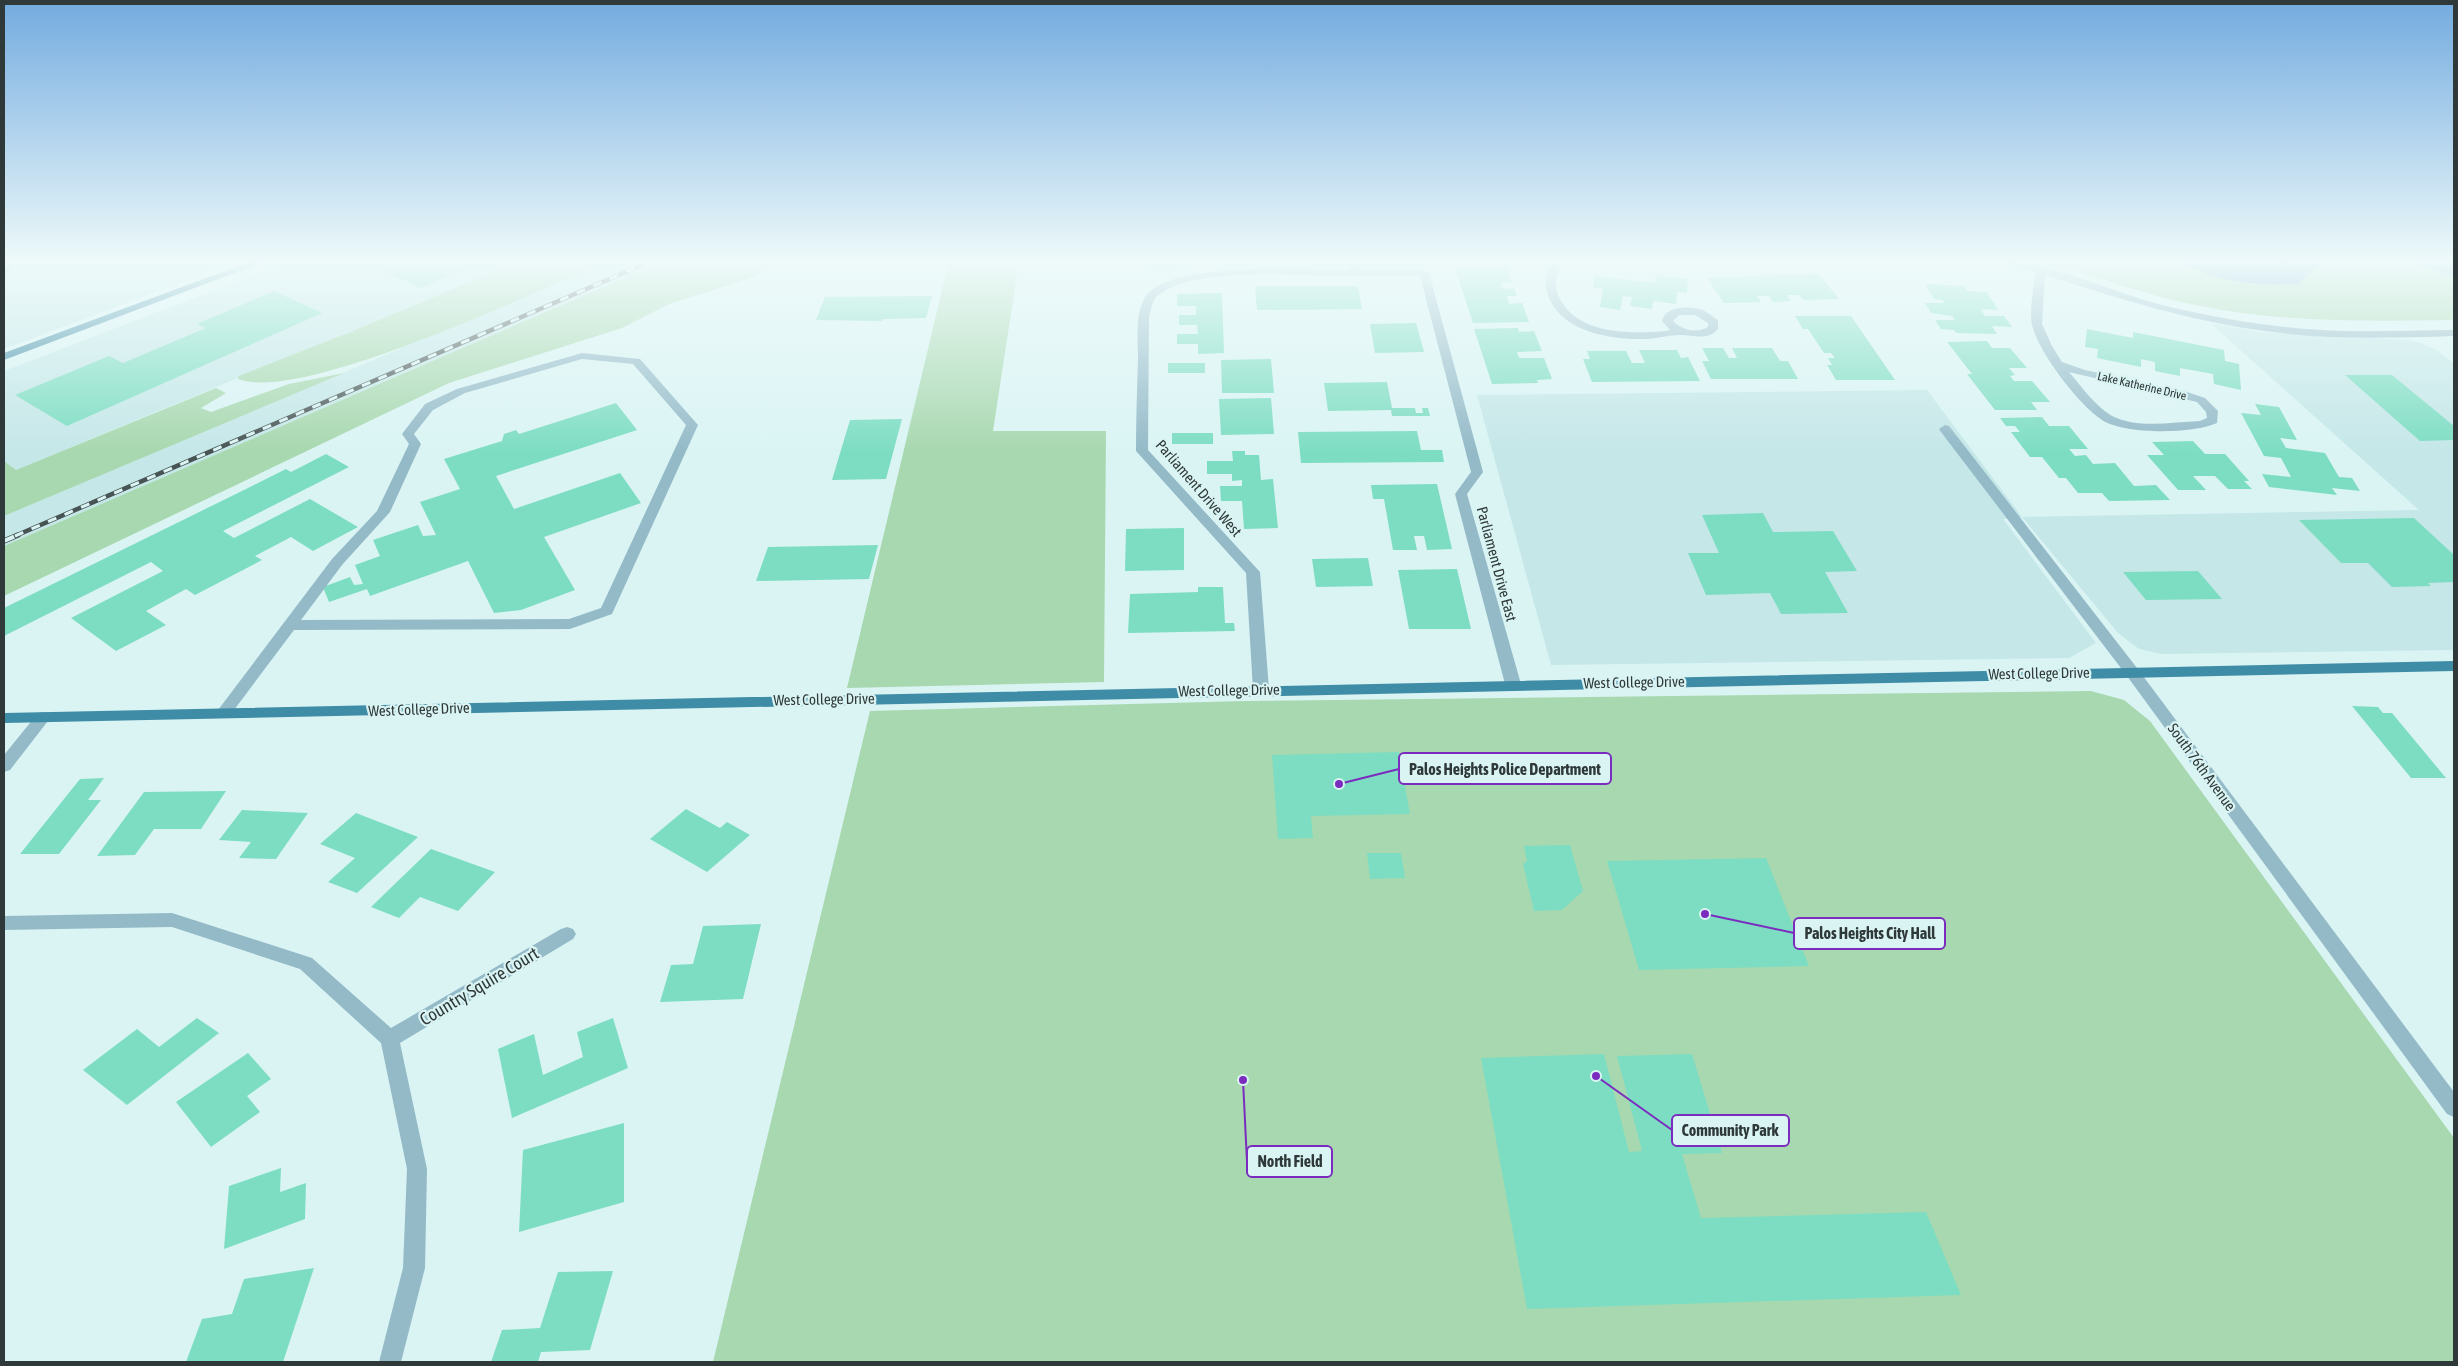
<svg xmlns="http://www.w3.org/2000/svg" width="2458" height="1366" font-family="'Asap Condensed',sans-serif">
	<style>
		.built { fill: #c5e7e8 }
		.green { fill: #a8d8af }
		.water { fill: #639dd2 }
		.building { fill: #7dddc2 }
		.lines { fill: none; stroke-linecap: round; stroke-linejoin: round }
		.minor { fill: #94bac8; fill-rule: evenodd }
		.tertiary { fill: #94bac8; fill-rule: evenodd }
		.primary { fill: #3f8ca6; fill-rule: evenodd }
		.rail-far1-casing { stroke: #485454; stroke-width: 4.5 }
		.rail-casing { stroke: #485454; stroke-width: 5.5 }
		.rail-far1 { stroke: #daf4f4; stroke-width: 3; stroke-dasharray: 9; stroke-linecap: butt }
		.rail { stroke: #daf4f4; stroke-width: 4; stroke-dasharray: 11; stroke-linecap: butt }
		.labels { text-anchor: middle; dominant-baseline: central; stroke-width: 4.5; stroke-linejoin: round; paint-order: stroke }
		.far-street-label { font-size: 12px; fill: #2f3939; stroke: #daf4f4 }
		.street-label { font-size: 15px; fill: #2f3939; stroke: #daf4f4 }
		.near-street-label { font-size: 18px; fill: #2f3939; stroke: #daf4f4 }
		.leader { fill: none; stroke: #7b2cbf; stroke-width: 2 }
		.callout-dot { fill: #7b2cbf; stroke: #daf4f4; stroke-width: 2 }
		.callout { fill: #daf4f4; stroke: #7b2cbf; stroke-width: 2 }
		.callout-label { font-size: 16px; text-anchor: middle; font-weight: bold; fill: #2f3939 }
	</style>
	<rect width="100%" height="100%" fill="#daf4f4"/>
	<!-- built -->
	<path class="built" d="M4,261H238L4,349Z
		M291,261H520L16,470L4,461V371Z
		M608,261H664L4,546V516Z
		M2210,323L2260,332L2303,335L2412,340L2437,350L2454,364V650L2162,654L2139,649L2118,633L2022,517L2003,519L2096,643L2069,658L1551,665L1477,395L1927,390L2022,517L2419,510Z"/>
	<!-- green -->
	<path class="green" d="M520,261H608C539,290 301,404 238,379L239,376L350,332Z
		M664,261H773L754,277L669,304L622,328L449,383L4,596V546Z
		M949,261H1019L993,431H1106L1104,682L847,688Z
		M2034,261H2454V320C2369,321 2284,323 2200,306C2143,295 2090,273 2034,261Z
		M344,373L4,516V461L16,470L216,388L226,393L201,408L211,412L289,384Z
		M2091,691L2124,700L2150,721L2454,1138V1362H713L870,711L1245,701Z"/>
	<!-- water -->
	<path class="water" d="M2179,261H2324L2298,284C2258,286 2214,282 2179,261Z
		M2410,261H2454V277Z"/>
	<!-- building -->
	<path class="building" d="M360,261H466L474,264L421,288Z
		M1149,261H1191V266H1173V270H1149Z
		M1506,267L1512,282H1501L1503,289L1514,288L1517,296H1507L1509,304L1522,303L1529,322L1473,323L1455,268Z
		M1818,273L1839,299L1803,300L1799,295H1787L1791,301L1773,302L1769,296H1757L1761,302L1724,303L1707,278Z
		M1656,275L1688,279L1687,293L1677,292L1676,304L1653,301L1652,309L1630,306L1632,297L1623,296L1620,310L1600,307L1603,289L1593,287L1595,276L1655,283Z
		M1925,284L1964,286L1967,291L1987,292L1998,310L1981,309L1985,316H2004L2012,327L1992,326L1997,334L1956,333L1954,330L1941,329L1935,320H1955L1952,316L1931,313L1925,303H1944L1942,300L1934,299Z
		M1255,286H1358L1362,309L1257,310Z
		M274,291L322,313L67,426L15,395L109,356L123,363L206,328L197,324Z
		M1222,293L1224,353L1198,354V344H1177V334H1198L1197,325H1179V315H1196V306H1177V294Z
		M932,296L926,318L883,319L882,321L816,320L825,297Z
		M1795,316H1851L1895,380H1836L1827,365H1832L1828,358H1835L1831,353H1824L1808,329H1803Z
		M1416,323L1424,352L1375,353L1370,324Z
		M1518,328L1519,332L1534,331L1542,351L1517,352L1519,358H1544L1552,379L1537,380L1538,383L1492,384L1474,329Z
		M2087,329L2133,338V332L2224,350L2225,361L2239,364L2241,390L2214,384L2213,374L2180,368V376L2155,371V362L2141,359V367L2097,358L2098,349L2085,347Z
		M1987,341L1992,348H2010L2027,368H2009L2015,375L2010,376L2014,381H2032L2050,402H2031L2037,410H1995L1967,374H1972L1947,342Z
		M1702,348H1723L1729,358H1737L1732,348H1772L1780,361H1788L1798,379H1711L1702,361H1709Z
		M1639,350H1677L1681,358L1688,357L1700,381L1592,382L1583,359H1590L1587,351H1626L1632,363H1645Z
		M1271,359L1274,393H1222L1221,360Z
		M1168,363H1205V373H1168Z
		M2345,375H2392L2454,426V440L2420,441Z
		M1387,382L1392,408H1415L1416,413H1423L1422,408H1428L1430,416H1392L1391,410L1328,411L1324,383Z
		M1271,398L1274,434L1221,435L1219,399Z
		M616,403L637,430L496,476L514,509L620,473L641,503L544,537L575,590L521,610L494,613L468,561L370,596L367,589L329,602L323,587L350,577L354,585L363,584L355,565L380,556L373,540L418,525L423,536L436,535L420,502L460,489L444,459L502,441L504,434L516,430L519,434Z
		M2255,404L2279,407L2297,440L2280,438L2286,448L2325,453L2339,477L2352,478L2360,491L2332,488L2337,495L2269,487L2262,474L2291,477L2281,458L2264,456L2241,413L2261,415Z
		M2042,417L2049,426H2069L2088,449H2069L2075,456L2086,455L2093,464L2115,463L2134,486L2156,485L2170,500L2109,501L2102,493H2078L2066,478H2059L2042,457H2030L2011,432H2020L2015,426H2006L2000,418Z
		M902,419L886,479L832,480L850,420Z
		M1417,431L1421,450H1442L1444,462L1301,463L1298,432Z
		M1172,433H1213V444H1172Z
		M2193,441L2205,454H2225L2249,481H2244L2252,489H2228L2215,476H2193L2206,490H2178L2147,455H2164L2152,442Z
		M1232,451H1245V455H1259L1261,480L1273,479L1278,528L1244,529L1242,501H1221L1220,486H1242V480L1232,481V474H1207V461H1233Z
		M326,454L349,467L223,531L234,538L310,499L358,527L313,551L291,537L255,556L262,560L195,595L186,589L146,611L166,625L116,651L71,618L163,571L151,562L4,636V608L246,489L286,469L291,472Z
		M1437,484L1452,549L1427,550L1424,536H1414L1417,550H1393L1384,499H1373L1371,485Z
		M1763,513L1773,532L1833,531L1857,571L1825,572L1848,613L1781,614L1770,593L1706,595L1688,553H1719L1702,515Z
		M2414,518L2454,555V582L2428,583L2431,586L2392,587L2368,563H2341L2299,520Z
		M1184,528V570L1125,571L1126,529Z
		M878,545L869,579L756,581L768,547Z
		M1368,558L1373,586L1316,587L1312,559Z
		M1457,569L1471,629H1409L1398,570Z
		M2198,571L2222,599L2146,600L2123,572Z
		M1198,587H1223L1225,623H1234L1235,631L1128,633L1130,594L1198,592Z
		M2352,706L2378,707L2383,713H2392L2446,778H2411Z
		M1399,752L1410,814L1311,816L1313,838L1278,839L1272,755Z
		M104,778L88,800H101L59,854H20L80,779Z
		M226,791L201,829H154L135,855L97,856L144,792Z
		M686,809L720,828L727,822L750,835L707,872L650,839Z
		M242,810L308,813L276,859L239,858L251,842L219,840Z
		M356,813L418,837L357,893L328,882L355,858L320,844Z
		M1570,845L1583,891L1562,910L1534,911L1523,864L1527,861L1524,846Z
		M431,849L495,872L458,911L420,897L399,918L371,907Z
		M1367,853H1401L1405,878L1370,879Z
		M1766,858L1809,966L1639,970L1607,861Z
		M761,924L743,999L660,1002L671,965L693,964L703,926Z
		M197,1018L219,1033L127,1105L83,1070L137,1029L159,1047Z
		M613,1018L628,1068L512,1118L498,1049L534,1034L543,1075L583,1057L577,1032Z
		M248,1053L271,1079L247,1096L260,1112L211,1147L176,1102Z
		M1604,1054L1629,1152L1642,1151L1617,1056L1692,1054L1722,1153L1682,1154L1701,1218L1926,1212L1961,1295L1527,1309L1481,1058Z
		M624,1123V1202L519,1232L523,1150Z
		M281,1168L280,1192L306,1183L305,1219L224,1249L229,1186Z
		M314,1268L283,1362H186L202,1319L232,1314L244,1279Z
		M613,1271L590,1350L541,1352L538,1362H491L502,1330L540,1328L558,1272Z"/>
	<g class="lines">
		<!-- minor -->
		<path class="minor" d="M13,261H24L4,276V268Z
			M1348,261H1358L1360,270H1424L1429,273L1483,472L1467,494L1521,684L1518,688H1508L1505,684L1455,494L1471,472L1420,276C1392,276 1364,276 1336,276C1291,275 1193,267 1157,296C1152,301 1151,310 1149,317L1148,450L1260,572L1269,690L1266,694H1256L1253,690L1246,573L1136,451C1136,420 1137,390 1138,359C1138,340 1135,317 1144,299C1164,260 1310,269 1350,270Z
			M1554,261H1564C1556,273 1553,283 1559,297C1577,335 1630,334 1666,331L1670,330L1662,321C1665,306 1688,306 1700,309C1706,311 1712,316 1718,320V329C1707,342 1692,334 1679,335C1668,335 1659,338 1648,339C1615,340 1566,334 1550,300C1543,285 1544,274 1554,261ZM1679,315H1695L1708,323V327C1696,334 1682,330 1673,321Z
			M1998,261C2049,260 2115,294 2166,306C2224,320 2284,329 2344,331C2380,332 2417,330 2454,330V336C2391,338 2327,340 2265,331C2189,321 2117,298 2045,275L2042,324L2052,346L2062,362L2085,370L2187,392L2205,398L2218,411L2217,423C2193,434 2125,435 2102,420C2078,404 2039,353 2032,325C2029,312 2034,286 2035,272ZM2069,372L2197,402L2206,412L2207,418L2200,421C2172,422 2138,429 2112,416C2096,407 2081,386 2069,372Z
			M582,353L640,359L698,425L612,614L570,629L294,630L228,718H218L215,714L218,710L332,559L377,511L409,444L402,434L425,404L457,389ZM582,359L633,364L686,425L601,608L569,619L301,620L342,565L390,512L421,444L414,434L433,410L465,393Z
			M1945,425L1949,426L2137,668L2139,672L2137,676H2127L1941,432L1939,429Z
			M43,712L48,713L51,717L48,721L10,770L4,772V755L38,713Z
			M172,913L312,958L391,1028L561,929L567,927L573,929L576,934L573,939L400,1043L427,1169L425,1268L401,1362H379L403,1268L407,1169L381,1043L300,969L172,927L4,930V916Z"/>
		<!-- tertiary -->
		<path class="tertiary" d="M2132,667L2137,668L2454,1092V1117L2447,1114L2127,676L2125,672L2127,668Z"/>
		<!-- primary -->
		<path class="primary" d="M252,261H266L4,360V353Z
			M2454,661V671L4,723V713Z"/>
		<!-- rail-far1 casing -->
		<g class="rail-far1-casing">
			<path id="rail-far1" d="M15,536L651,261"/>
		</g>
		<!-- rail casing -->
		<g class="rail-casing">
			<path id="rail" d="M4,541L18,535"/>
		</g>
		<!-- rail-far1 -->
		<use href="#rail-far1" class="rail-far1"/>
		<!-- rail -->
		<use href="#rail" class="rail"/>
	</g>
	<!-- sky -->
	<linearGradient id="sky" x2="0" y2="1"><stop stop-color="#73abdf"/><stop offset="0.58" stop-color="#eefafa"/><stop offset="1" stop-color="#eefafa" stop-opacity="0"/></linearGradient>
	<rect width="2458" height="452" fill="url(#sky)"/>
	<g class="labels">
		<!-- far-street labels -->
		<g class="far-street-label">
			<text transform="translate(2142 386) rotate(13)">Lake Katherine Drive</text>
		</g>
		<!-- street labels -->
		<g class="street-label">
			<text transform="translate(1199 488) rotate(49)">Parliament Drive West</text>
			<text transform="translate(1497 564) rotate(75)">Parliament Drive East</text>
			<text transform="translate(2039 673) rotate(-1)">West College Drive</text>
			<text transform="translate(1634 682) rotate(-1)">West College Drive</text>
			<text transform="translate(1229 690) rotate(-1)">West College Drive</text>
			<text transform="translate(824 699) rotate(-1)">West College Drive</text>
			<text transform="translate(419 709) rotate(-2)">West College Drive</text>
			<text transform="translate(2202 767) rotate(54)">South 76th Avenue</text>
		</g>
		<!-- near-street labels -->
		<g class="near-street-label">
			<text transform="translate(479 986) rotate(-31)">Country Squire Court</text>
		</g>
	</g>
	<!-- callouts -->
	<path class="leader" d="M1339 784L1399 769M1705 914L1794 933M1596 1076L1672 1130M1243 1080L1247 1162"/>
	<g class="callout-dot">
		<circle cx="1339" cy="784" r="5"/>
		<circle cx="1705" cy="914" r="5"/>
		<circle cx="1596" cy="1076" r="5"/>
		<circle cx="1243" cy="1080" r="5"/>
	</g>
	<g class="callout">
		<rect x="1399" y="753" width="212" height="31" rx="5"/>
		<rect x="1794" y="918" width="151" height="31" rx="5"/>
		<rect x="1672" y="1115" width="117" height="31" rx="5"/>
		<rect x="1247" y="1146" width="85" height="31" rx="5"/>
	</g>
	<g class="callout-label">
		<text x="1505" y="775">Palos Heights Police Department</text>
		<text x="1870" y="939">Palos Heights City Hall</text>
		<text x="1730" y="1136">Community Park</text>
		<text x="1290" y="1167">North Field</text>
	</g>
	<!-- border -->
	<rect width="2458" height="1366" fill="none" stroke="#2f3939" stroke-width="10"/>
</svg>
